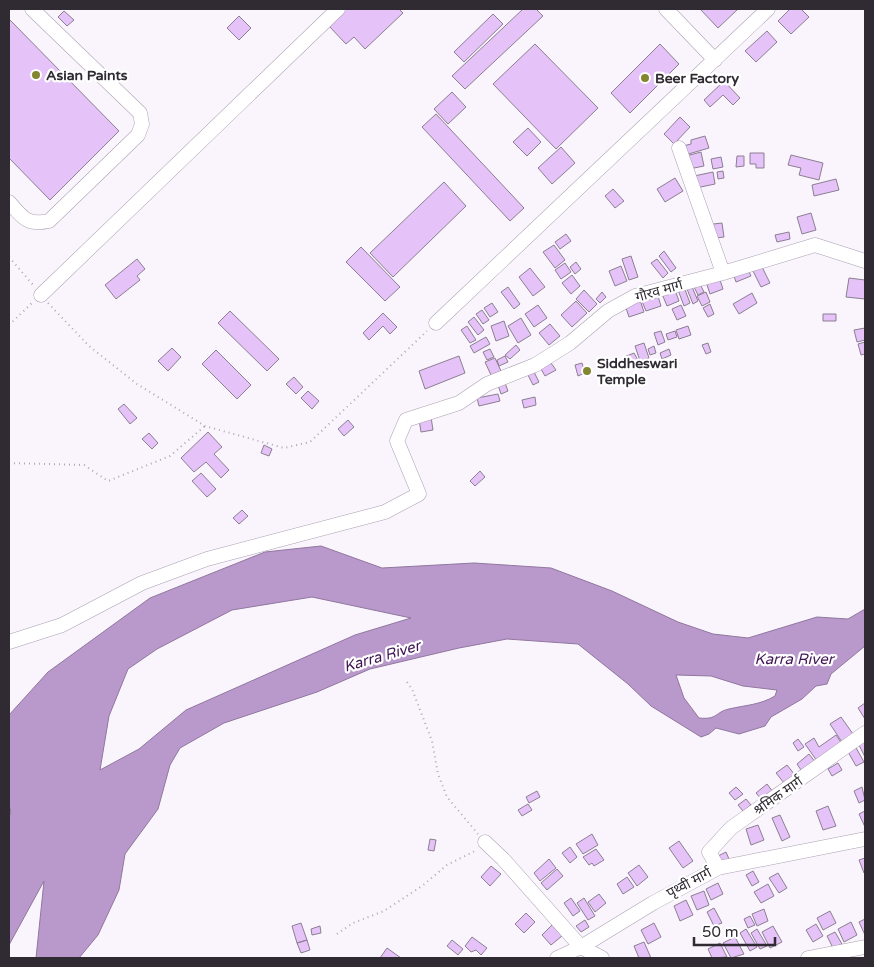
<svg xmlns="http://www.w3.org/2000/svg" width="874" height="967" font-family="'Varela Round','Noto Sans Devanagari',sans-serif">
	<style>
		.water { fill: #b998cc; stroke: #90779e; fill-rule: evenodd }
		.building { fill: #e5c2f8; stroke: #8b7f91 }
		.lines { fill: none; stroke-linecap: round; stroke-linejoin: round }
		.minor-casing { stroke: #aba0b2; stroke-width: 15 }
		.path { stroke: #aea9b1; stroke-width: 2; stroke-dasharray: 1 4; stroke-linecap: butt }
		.minor { stroke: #fff; stroke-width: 14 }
		.poi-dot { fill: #84852f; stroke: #fff; stroke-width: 2 }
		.labels { text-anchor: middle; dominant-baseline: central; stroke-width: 4.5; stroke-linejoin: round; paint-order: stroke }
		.poi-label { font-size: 14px; font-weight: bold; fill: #302b33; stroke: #fff; text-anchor: start }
		.street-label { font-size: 14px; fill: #302b33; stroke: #fff }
		.water-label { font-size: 15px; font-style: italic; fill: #3f1453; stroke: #fff }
	</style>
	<rect width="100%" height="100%" fill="#faf5fd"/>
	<!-- water -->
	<path class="water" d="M321,546L382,568L474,563L551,568L612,591L678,622L713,634L748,638L817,617L848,619L865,609V646L831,674L827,684L816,686L802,699L771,717L765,726L739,734L716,728L709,734L701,737L651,706L628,684L578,644L507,639L459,648L370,669L317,692L224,723L180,748L170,765L158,809L125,854L119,890L98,935L79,958H36L44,881L9,945V816L11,813L9,805V715L48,672L150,598L265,552ZM312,597L411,618L355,635L186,710L139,749L100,770L109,716L128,669L157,649L232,610ZM676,675L711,676L743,686L777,690L775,696C760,705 746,705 729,709C715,712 718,720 699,718L684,698Z"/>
	<!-- building -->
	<path class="building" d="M345,9H399L403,13L365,49L354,37L346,44L328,25Z
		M523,9H536L543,16L465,89L452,76Z
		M700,9H738L718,28Z
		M790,9H801L809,17L791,34L778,21Z
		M64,11L74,20L67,26L58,17Z
		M493,14L503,24L464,62L454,52Z
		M239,16L251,28L239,40L227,28Z
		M9,19L119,131L50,200L9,158Z
		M767,31L777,42L756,62L745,51Z
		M535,44L598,108L556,149L493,84Z
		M660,44L679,64L630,113L611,93Z
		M724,81L740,98L733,105L723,95L710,107L704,100Z
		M452,92L466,107L448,124L434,109Z
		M436,114L524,208L510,221L422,127Z
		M680,117L690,127L674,144L664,134Z
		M528,128L541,142L527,156L513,142Z
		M705,136L709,148L685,155L683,146L691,144V140Z
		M561,147L575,163L552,184L538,168Z
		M701,152L704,166L689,169L686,156Z
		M750,153H764V168H756V164H750Z
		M791,155L823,163L819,180L799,175L801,168L788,165Z
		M737,156H744V166L736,167Z
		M721,157L723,167L713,169L711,159Z
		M723,171L724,178L718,179L717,172Z
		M713,172L715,184L696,188L694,176Z
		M675,178L683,191L665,202L657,189Z
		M836,179L839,190L814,196L812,185Z
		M444,182L466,206L393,277L370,253Z
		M613,189L624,201L615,208L605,196Z
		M811,213L816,230L802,234L797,217Z
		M722,223L724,237L707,239L705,225Z
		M789,232L790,239L777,242L775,235Z
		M566,234L571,241L560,249L555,242Z
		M554,245L565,260L555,268L543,252Z
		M361,247L400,287L385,301L346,262Z
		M664,251L676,268L671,272L659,256Z
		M631,256L638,277L629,280L622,259Z
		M137,259L145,269L137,276L140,280L116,299L105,285Z
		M657,259L668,273L663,278L651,263Z
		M576,262L581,269L575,274L570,267Z
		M565,263L571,272L561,279L555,270Z
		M621,266L627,281L615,286L609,271Z
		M762,267L770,283L761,287L753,271Z
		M530,268L545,287L533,296L519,277Z
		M748,270L751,276L736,282L734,276Z
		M572,275L580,286L571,294L562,283Z
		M719,277L723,289L710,294L706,282Z
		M849,278L865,280V299L846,297Z
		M700,284L704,292L698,295L694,287Z
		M508,287L520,304L514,309L501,292Z
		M684,287L690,303L684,306L678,290Z
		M692,287L698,301L693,304L687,289Z
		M584,290L597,304L589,312L576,299Z
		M675,290L679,301L667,306L662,294Z
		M602,292L606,297L600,303L596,299Z
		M706,292L710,302L702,306L697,296Z
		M657,293L661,306L646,311L641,299Z
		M752,293L757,303L739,314L733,304Z
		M640,300L644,312L629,317L625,305Z
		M576,301L587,313L572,327L561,315Z
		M492,303L498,312L490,317L484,308Z
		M710,304L714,314L708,317L703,308Z
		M538,305L547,318L534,327L525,314Z
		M681,305L686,316L677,320L672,309Z
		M482,310L489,320L483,324L476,314Z
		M230,311L279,359L267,371L218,323Z
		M383,313L397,327L390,334L383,326L369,340L363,333Z
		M823,314H836V321H823Z
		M474,317L484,330L478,335L468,322Z
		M521,318L531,335L518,343L508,326Z
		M504,321L509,336L496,341L491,326Z
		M550,324L560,336L549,345L539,333Z
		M467,326L476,340L470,343L461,330Z
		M688,326L691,335L679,339L676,330Z
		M865,328V340L857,342L854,330Z
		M661,331L665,342L658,345L654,333Z
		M675,331L677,337L668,340L666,334Z
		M486,337L490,344L474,353L470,346Z
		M865,342V354L861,355L858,344Z
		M644,343L649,358L640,361L635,346Z
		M708,343L711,352L706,354L702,345Z
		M516,345L520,350L510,359L505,355Z
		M654,346L656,353L650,355L648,349Z
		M172,348L181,357L168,371L158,361Z
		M490,349L494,357L487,360L483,352Z
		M669,349L671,355L662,359L660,353Z
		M216,350L251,385L237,399L202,364Z
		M634,353L639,362L628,367L624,357Z
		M459,356L465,373L425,389L419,371Z
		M505,356L508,362L499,366L497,360Z
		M495,358L501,371L491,375L485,362Z
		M551,363L556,370L545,376L541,369Z
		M582,363L585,373L578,376L575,365Z
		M534,372L539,382L533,385L528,375Z
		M294,377L303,387L296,394L286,384Z
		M505,383L508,391L501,394L498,385Z
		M308,391L319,401L312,409L301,398Z
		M498,394L500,401L479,406L477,398Z
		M535,397L536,405L524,408L522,400Z
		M124,404L137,418L130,424L118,409Z
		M431,417L433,430L421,432L419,419Z
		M348,420L354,427L344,436L338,429Z
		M208,432L222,447L214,454L229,470L221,478L206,462L194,472L181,458Z
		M149,433L158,443L152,449L142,439Z
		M264,445L272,449L269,456L261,453Z
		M480,471L485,477L475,486L470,481Z
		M201,473L216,489L207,497L192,481Z
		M242,510L248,516L239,524L233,518Z
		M865,703V719L858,708Z
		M841,717L853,734L842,742L830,724Z
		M836,735L842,744L817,761L805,744L814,738L819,747Z
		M798,739L804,747L798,751L793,743Z
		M865,740V757L858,743Z
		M855,746L864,762L856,766L847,750Z
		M809,754L816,763L803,773L797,764Z
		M838,763L842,770L832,776L828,769Z
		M787,765L795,775L784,783L776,773Z
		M767,784L773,792L763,801L756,793Z
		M736,787L743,794L735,800L729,793Z
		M862,787L865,800L859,803L854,791Z
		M537,791L540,797L529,803L526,797Z
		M746,799L751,805L743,811L738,805Z
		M528,804L532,810L522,816L518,810Z
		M828,806L836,826L823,830L816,811Z
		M865,811V827L859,814Z
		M780,815L790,837L782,841L772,818Z
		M758,825L764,840L751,845L746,829Z
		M592,834L598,845L583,854L576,844Z
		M430,839L436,840L434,851L428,850Z
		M679,841L693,861L683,868L669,848Z
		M570,847L577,857L570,863L562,853Z
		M596,849L604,860L594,866L592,863L589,865L583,857Z
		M726,852L729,859L721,863L718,856Z
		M865,858V872L864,873L859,860Z
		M549,859L556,868L540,881L534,873Z
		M639,865L648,877L637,886L628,873Z
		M491,866L501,874L490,886L481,877Z
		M557,869L563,876L547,890L541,883Z
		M753,871L759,882L752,886L746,875Z
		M778,873L787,888L779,893L769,878Z
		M627,877L634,887L623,894L617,884Z
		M718,883L723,894L711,900L706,889Z
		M768,884L774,896L761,903L754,892Z
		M704,891L709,905L697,910L691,896Z
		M599,894L606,903L595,912L588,902Z
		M571,898L580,911L573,916L564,903Z
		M584,898L595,916L588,920L577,903Z
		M686,900L693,915L680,921L674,906Z
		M714,908L722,923L714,926L707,912Z
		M764,909L768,921L757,926L752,914Z
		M830,911L836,923L823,930L817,918Z
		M526,913L535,922L524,933L515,924Z
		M750,916L755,925L748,928L744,919Z
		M865,919V935L859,922Z
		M585,920L589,927L581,932L576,926Z
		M851,922L857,935L844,942L838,929Z
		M301,923L307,940L297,943L292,926Z
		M654,923L661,937L648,944L641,930Z
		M816,924L823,936L813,942L806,930Z
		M552,925L562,936L551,945L542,935Z
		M320,926L321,933L312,935L311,929Z
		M773,926L782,942L770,948L762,932Z
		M746,929L757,947L750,951L740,933Z
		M757,929L767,946L760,949L751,933Z
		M835,932L842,944L833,948L827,936Z
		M472,937L487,948L481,955L476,950L471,952L465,946Z
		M735,937L744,954L731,958L723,943Z
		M307,940L310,950L301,953L297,943Z
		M452,940L463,949L458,955L447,946Z
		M644,942L651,958H639L634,946Z
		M720,943L727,957L712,958L708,949Z
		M387,948L401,958H380Z"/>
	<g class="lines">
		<!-- minor casing -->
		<g class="minor-casing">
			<path id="minor" d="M666,9L715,60
				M679,148L723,273
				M9,202C22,217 27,226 49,221L138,135L142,124L140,113L32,9
				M41,295L338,9
				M436,323L768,9
				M9,642L62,625L142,583L207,559L385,512L419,494L397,441L406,420L459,403L487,384L535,365L570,343L608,311L635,296L723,273L815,245L865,261
				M485,842L503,859L581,947L602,958
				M718,868L709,852L731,828L865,733
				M557,958L581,947L653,903L718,868L865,839
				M808,958L865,947"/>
		</g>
		<!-- path -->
		<path class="path" d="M9,257L34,286
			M48,303L89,346L137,384L205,426L284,448L310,442L427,331
			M9,325L32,303
			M9,463L84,465L108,481L170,456L205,426
			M407,682L412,689L432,741L438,774L447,797L478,834
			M337,934L353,923L384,911L422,886L447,865L475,851"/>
		<!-- minor -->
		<use href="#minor" class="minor"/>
	</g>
	<!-- markers -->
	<g class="poi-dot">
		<circle cx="36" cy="75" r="5"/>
		<circle cx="645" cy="78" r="5"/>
		<circle cx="587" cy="371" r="5"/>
	</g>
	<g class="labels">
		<!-- poi labels -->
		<g class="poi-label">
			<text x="46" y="75">Asian Paints</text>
			<text x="655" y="78">Beer Factory</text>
			<text x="597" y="363">Siddheswari<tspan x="597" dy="16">Temple</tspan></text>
		</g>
		<!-- street labels -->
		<g class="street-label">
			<text transform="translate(659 291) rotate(-16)">गौरव मार्ग</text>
			<text transform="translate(778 796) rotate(-35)">श्रमिक मार्ग</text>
			<text transform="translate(689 883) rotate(-28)">पृथ्वी मार्ग</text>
		</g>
		<!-- water labels -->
		<g class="water-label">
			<text transform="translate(382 656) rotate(-16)">Karra River</text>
			<text x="794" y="659">Karra River</text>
		</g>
	</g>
	<!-- border -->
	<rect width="874" height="967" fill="none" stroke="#302b33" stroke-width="20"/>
	<!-- scale -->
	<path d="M694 937v8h81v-8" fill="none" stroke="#302b33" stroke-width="2.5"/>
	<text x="702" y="937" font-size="15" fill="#302b33" stroke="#ffffff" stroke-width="4" paint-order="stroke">50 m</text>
</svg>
